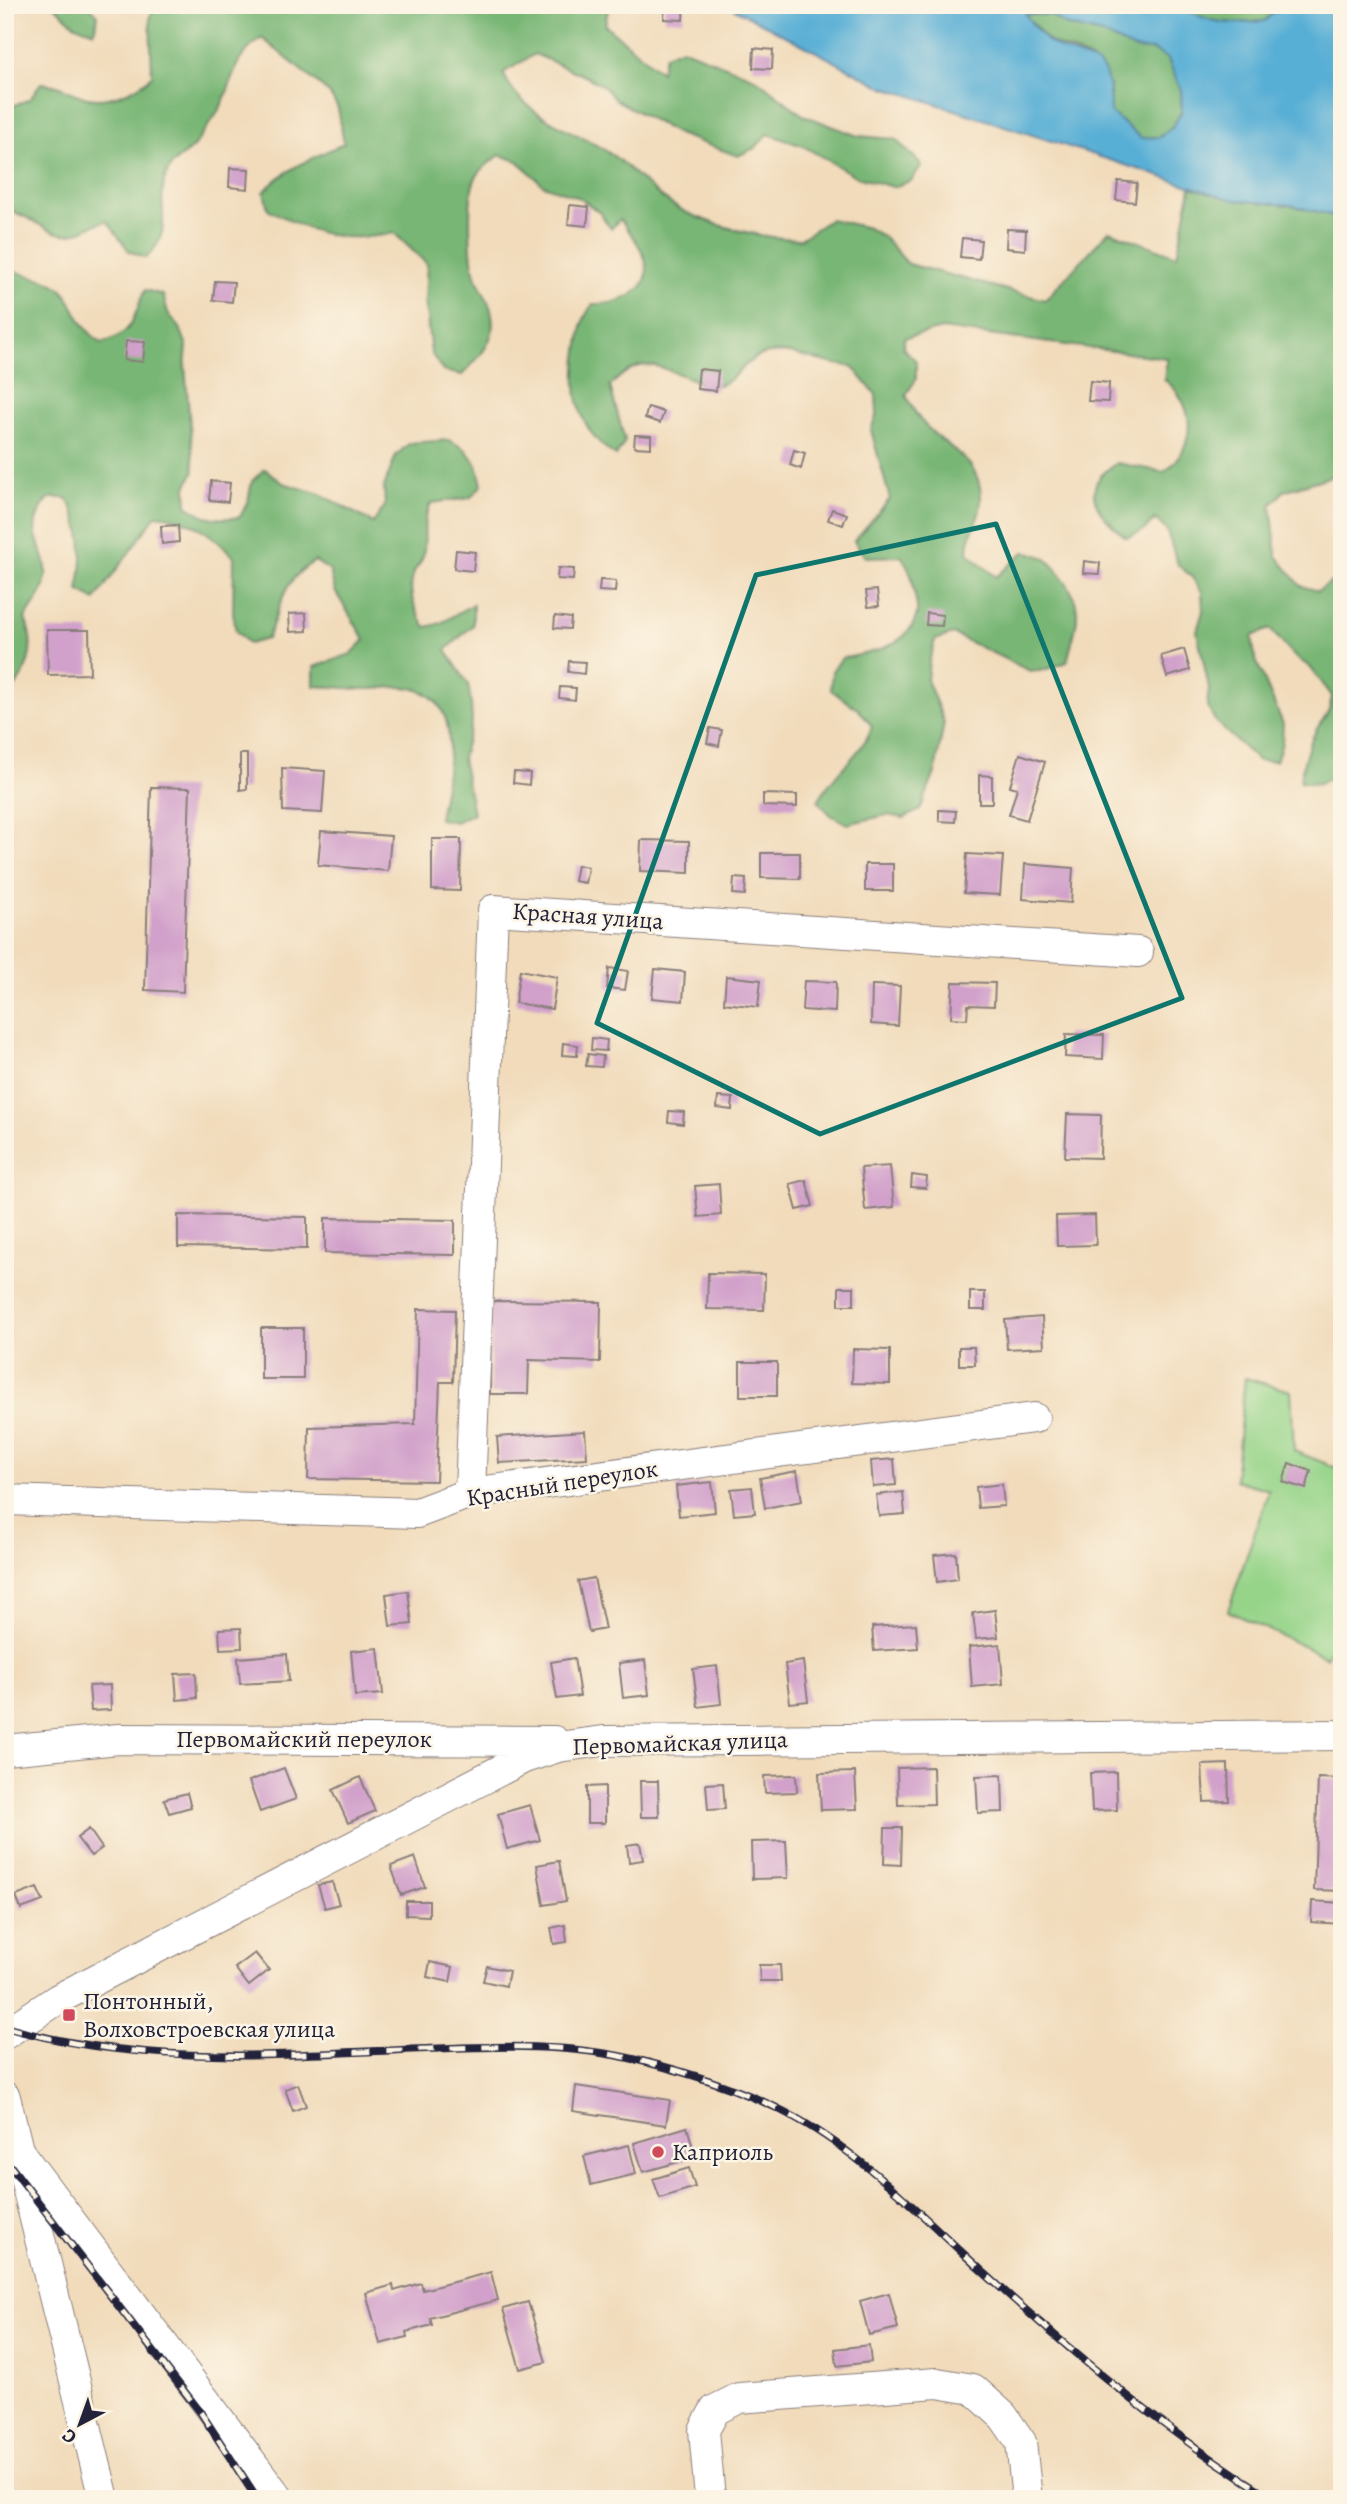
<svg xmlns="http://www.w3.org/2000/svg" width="1347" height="2504" font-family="Alegreya,serif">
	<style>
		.green { fill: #96d489; stroke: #5c7b62; stroke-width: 2 }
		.forest { fill: #78b675; stroke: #4d6c58; stroke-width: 2 }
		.water { fill: #58afd5; stroke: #3d6888; stroke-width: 2; fill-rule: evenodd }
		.building { fill: #d1a0cb }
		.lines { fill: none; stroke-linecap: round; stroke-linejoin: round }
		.minor-casing { stroke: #8a7e7b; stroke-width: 32 }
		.minor { stroke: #fff; stroke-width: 30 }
		.rail-casing { stroke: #22223b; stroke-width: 8 }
		.rail { stroke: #fcf5e5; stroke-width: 5; stroke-dasharray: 16; stroke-linecap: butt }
		.marked { fill: none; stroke: #0f766e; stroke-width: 5; stroke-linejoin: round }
		.poi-dot { fill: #d1495b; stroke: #fcf5e5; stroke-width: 2.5 }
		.labels { text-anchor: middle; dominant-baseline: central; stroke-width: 5; stroke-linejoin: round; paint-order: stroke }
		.street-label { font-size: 24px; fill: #22223b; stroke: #fcf5e5 }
		.poi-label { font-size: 24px; fill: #22223b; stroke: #fcf5e5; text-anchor: start }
	</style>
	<rect width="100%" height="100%" fill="#fcf5e5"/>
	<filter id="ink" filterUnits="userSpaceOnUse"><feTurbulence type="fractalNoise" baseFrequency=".0143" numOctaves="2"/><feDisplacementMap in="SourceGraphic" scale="14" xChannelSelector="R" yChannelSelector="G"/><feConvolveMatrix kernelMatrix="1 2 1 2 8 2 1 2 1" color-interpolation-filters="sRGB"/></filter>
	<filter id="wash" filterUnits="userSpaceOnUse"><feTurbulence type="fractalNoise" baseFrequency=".00686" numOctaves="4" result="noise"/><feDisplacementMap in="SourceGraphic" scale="28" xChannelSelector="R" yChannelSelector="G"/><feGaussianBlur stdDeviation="1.57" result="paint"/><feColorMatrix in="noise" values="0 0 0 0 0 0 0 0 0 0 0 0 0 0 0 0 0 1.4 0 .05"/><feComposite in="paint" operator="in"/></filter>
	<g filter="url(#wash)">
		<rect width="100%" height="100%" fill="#f1dbbb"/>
		<!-- green -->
		<path class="green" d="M1245,1378L1291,1391L1294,1451L1342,1470V1636L1326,1657L1228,1611L1269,1490L1235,1480Z"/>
		<!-- forest -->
		<path class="forest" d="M53,5H88L98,15L94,32L75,25Z
			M155,5H609L605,25L661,72L665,55L682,48L755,78L803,115L858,136L895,139L922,165L911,181L893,187L857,177L803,146L768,134L755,148L738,156L678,134L616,100L603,86L587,77L535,54L503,73C523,120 578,129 615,157C640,177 662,203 692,215C725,229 764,238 800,239L831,219L868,228L885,238L908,264L1045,300L1109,231L1177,256L1191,187L1234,200L1290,205L1342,218V473L1284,491L1271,505L1277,556L1301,586L1318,591L1342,574V778L1334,777L1317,784L1300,782C1302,764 1309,742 1318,727C1327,713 1329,714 1332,696L1310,667L1294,656L1270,629L1252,636L1255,658L1283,724L1282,743L1276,761H1258L1216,722L1207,706L1209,688L1197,631L1203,611L1202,592L1191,576L1178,565L1167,531L1156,519L1143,531L1126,537C1097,514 1076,487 1117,463L1164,472C1198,447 1196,404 1164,379L1167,358L942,329L904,338L903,348L916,361V379L906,395C912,407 917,418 927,427C950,451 980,459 981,497C982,520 968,529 968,553L996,577L1024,552C1045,556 1047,557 1060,574C1087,608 1076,623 1067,662L1047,669L1030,671L953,634L935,640L929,662L927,680L944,722L935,773L920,810L904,818L887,815L847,824L831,815L818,801C832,773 863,755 872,726L859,710L831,690L832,671L842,658C869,654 911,646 917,613C918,606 915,598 914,591C912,576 910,568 901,556L865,557L854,541L890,499L871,430L877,413L876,395L852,366C822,366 785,343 757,357C740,365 734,385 712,386C706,387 698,382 692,379C654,366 643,353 610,386L625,441L616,456C573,428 571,384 580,339C582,324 583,317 593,304C615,305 653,294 646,263C642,246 630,233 620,219L611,229L600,213L580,198L543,185L518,161L500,155C490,162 478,170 474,182C468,196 469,262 476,277C484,296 496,309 492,332C488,350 474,362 462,375L443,371L431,353L425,301L427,264L394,233C342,244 313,234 268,209L264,192C286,167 315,158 344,143L338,108L329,93L262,38C226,63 237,83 216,115C209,124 201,137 194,146C185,156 173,159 167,173C153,205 178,228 146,258L129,251L107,221C92,224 82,232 71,234C51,238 29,213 5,210V109L30,99L41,83C59,84 68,92 84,97C106,104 136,91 152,76L150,17Z
			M1181,5H1280L1265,21C1233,24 1208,26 1181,5Z
			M1024,14L1051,15L1065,25L1102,34L1135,49L1153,50L1168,59L1181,90L1182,111L1173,126L1159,137L1141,138L1110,112V86L1090,58L1049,42Z
			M5,266C22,278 44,275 60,288C76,301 75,325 102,343C136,333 132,318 145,290L163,295L168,313L180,328L187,346L185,367L194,471L186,487L187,505C205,520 217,520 240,517L248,501L252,481L265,469L283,483L320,494L373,523L385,506L384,487L396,455L410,443L449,440L465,449L477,465L482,485L470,498L431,503C419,529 428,534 423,556C422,561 418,566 415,570C406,590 414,610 426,627C448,624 453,613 473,605V625L446,650L468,684L471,703L472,721L462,758L473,813L456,822L439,819C445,778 469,700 411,688C396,685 382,689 368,689C350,689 331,687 314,686V667L351,654L365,640L335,591L330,571L315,561C282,579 281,607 267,639L249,644L236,631L233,613L234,557C212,533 190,518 156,515L95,600L78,590C85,557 84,527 67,498H49C15,538 56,549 44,586C41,597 30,609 25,619C39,652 25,675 5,702Z"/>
		<!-- water -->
		<path class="water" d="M727,5H1181C1208,26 1233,24 1265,21L1280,5H1342V218L1290,205L1233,200L881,86ZM1025,14L1051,15L1065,25L1102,34L1135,49L1153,50L1168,59L1181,90L1182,111L1173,126L1160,137L1141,138L1110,112C1110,47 1094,69 1050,43C1041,37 1032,23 1025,14Z"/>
		<g id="blocks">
			<!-- building -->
			<path class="building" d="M665,5H684L683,20L664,19Z
				M754,48L773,50L772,69L753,68Z
				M230,168L249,169L248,189L229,187Z
				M1118,181L1137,183L1135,202L1116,200Z
				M570,205L589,207L587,226L568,224Z
				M1007,229L1026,230L1025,250L1006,248Z
				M962,238L981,240L979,259L960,257Z
				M215,281L234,282L232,302L213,300Z
				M126,341L145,342L143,362L124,360Z
				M699,369L718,371L716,391L697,389Z
				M1090,381L1109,383L1108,402L1088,401Z
				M648,407L664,412L660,423L645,418Z
				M635,435L651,436V448L634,447Z
				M794,450L805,453L801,469L790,465Z
				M211,481L230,483L228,502L209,500Z
				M832,509L847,514L843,525L828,520Z
				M178,525L179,542L162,544L161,526Z
				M456,550L475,552L473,571L454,569Z
				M1084,561L1100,563L1099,574L1083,573Z
				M558,568L574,569L573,580L557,579Z
				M600,580L616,581L615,592L599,591Z
				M877,590L879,606L868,607L866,591Z
				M306,613L307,631L290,632L289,614Z
				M927,613L943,615L942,626L926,625Z
				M555,616L571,618L570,629L554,628Z
				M47,630H89L90,674L48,675Z
				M1184,649L1190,670L1167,677L1161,656Z
				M569,661L585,662L584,674L568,672Z
				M560,687L576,688L575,700L559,698Z
				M710,728L722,730L719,746L707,743Z
				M240,754H247V789L240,790Z
				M1020,754L1045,762L1027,820L1009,815L1017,788L1010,786Z
				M282,768L325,771L322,813L283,811Z
				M514,772L530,773L529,785L513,783Z
				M979,775L992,776V803H979Z
				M151,787L190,788L183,992L145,990Z
				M763,794L797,795V807L763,806Z
				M939,810L956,811L955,822L939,821Z
				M321,831L391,836L388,871L318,865Z
				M432,839H461L460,891L432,890Z
				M641,840L689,841V873L640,871Z
				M761,853H800V879L761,878Z
				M967,854L1003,856L1000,895L964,893Z
				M865,864H893V891H865Z
				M1025,864L1073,868L1071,903L1023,899Z
				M577,865L588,867L585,883L574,881Z
				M734,878L746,879L745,895L733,894Z
				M609,968L628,971L625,990L607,988Z
				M655,969L685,972L683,1001L652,998Z
				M520,970L557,977L552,1009L515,1003Z
				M726,976L761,980L758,1007L724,1003Z
				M804,981L836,982L835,1012L802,1010Z
				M953,982L995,983L994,1006L968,1005L967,1019L951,1018Z
				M872,985L900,986L898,1026L871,1024Z
				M1066,1034L1104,1035L1103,1059L1065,1057Z
				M592,1038L607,1040L606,1051L591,1050Z
				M563,1043L578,1045L577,1056L562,1055Z
				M588,1054L603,1056L602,1067L586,1066Z
				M718,1097L733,1098L732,1110L717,1108Z
				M669,1111L684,1112L683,1124L668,1122Z
				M1067,1114L1101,1115L1100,1158L1065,1157Z
				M890,1166L894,1207L865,1210L861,1168Z
				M912,1175L927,1177L926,1188L911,1187Z
				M806,1180L813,1206L797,1210L790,1184Z
				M719,1184L721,1215L698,1217L695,1186Z
				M178,1215L307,1217V1249L178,1247Z
				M1095,1215L1096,1245L1057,1246L1056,1216Z
				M325,1218L455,1220V1255L325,1253Z
				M708,1273L765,1274L764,1310L707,1309Z
				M839,1287H854V1305H839Z
				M970,1292H985V1310H970Z
				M491,1301L601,1302L600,1362L529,1360L528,1394H490Z
				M418,1309L455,1310L453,1382H440L436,1481L308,1479L309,1427L415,1424Z
				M1042,1317L1044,1347L1007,1349L1005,1320Z
				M261,1328H303V1379H261Z
				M959,1347H974L975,1365H959Z
				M853,1349L890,1350V1384L852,1383Z
				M740,1362H777V1396H740Z
				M585,1431L587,1458L499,1463L497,1437Z
				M894,1459L896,1485L873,1487L871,1461Z
				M1289,1463L1311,1471L1306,1489L1283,1482Z
				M797,1471L802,1501L765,1508L760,1478Z
				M712,1482L715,1512L679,1516L676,1486Z
				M1002,1484L1004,1506L978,1508L976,1487Z
				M752,1487L755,1513L734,1515L731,1489Z
				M903,1492L905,1514L879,1516L876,1495Z
				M956,1553L958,1579L937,1582L934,1555Z
				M594,1578L605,1629L589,1632L578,1581Z
				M408,1591L412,1624L390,1626L386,1594Z
				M995,1610L998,1637L976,1639L973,1613Z
				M916,1624L918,1648L874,1651L872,1627Z
				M241,1628L242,1648L220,1649L219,1629Z
				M1000,1644L1003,1684L972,1687L969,1647Z
				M378,1648L383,1694L355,1696L351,1651Z
				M287,1654L289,1681L240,1684L238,1658Z
				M574,1658L580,1696L557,1699L551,1662Z
				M645,1660L649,1695L623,1698L619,1663Z
				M803,1661L808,1701L790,1703L785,1664Z
				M717,1666L721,1704L698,1707L693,1669Z
				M196,1673L197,1698L177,1700L175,1674Z
				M110,1685L111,1710L91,1711L89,1686Z
				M1228,1764L1229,1801L1204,1802L1202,1765Z
				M933,1767L934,1804L898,1805L897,1768Z
				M284,1768L296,1799L260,1812L249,1781Z
				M855,1772L857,1809L821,1810L819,1773Z
				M1116,1772L1117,1810L1092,1811L1090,1773Z
				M796,1775L797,1792L765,1793L764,1776Z
				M1002,1775L1003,1812L978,1813L976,1776Z
				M360,1777L375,1811L348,1823L333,1790Z
				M1318,1778L1342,1779V1891L1314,1890Z
				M640,1781H658L659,1817H641Z
				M723,1783L725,1809L708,1810L706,1784Z
				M605,1786V1823H587V1787Z
				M187,1793L191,1807L169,1813L164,1799Z
				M530,1805L540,1840L507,1849L498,1814Z
				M885,1828H902L901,1865L884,1864Z
				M89,1829L102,1848L91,1856L77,1838Z
				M786,1841L788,1878L752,1879L751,1842Z
				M640,1843L643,1860L629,1862L627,1845Z
				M415,1857L425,1887L401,1895L391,1866Z
				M559,1861L566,1901L544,1905L537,1865Z
				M332,1882L339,1904L325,1908L318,1885Z
				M37,1888L43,1901L21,1909L16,1896Z
				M406,1901H429V1916L406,1915Z
				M1312,1901L1342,1903V1924L1311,1922Z
				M565,1925L567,1942L554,1944L551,1928Z
				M255,1953L269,1970L249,1986L235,1968Z
				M430,1962L453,1967L450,1982L427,1977Z
				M759,1965H780L781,1981H760Z
				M487,1966L509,1971L506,1986L483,1981Z
				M298,2084L306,2106L293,2111L285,2089Z
				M576,2086L670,2100L666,2125L573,2111Z
				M687,2127L696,2157L643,2172L634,2143Z
				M629,2145L636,2174L591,2185L584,2156Z
				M689,2168L695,2187L660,2198L653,2179Z
				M491,2272L498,2300L430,2318L432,2325L406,2332L407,2337L380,2344L366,2293L393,2285L394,2291L421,2283L423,2290Z
				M889,2293L898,2328L869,2335L860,2301Z
				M528,2302L546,2362L520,2369L503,2309Z
				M869,2345L871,2362L837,2366L835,2349Z"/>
		</g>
	</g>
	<g filter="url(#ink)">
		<use href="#blocks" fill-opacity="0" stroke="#8a7e7b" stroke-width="2"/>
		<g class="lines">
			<!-- minor casing -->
			<g class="minor-casing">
				<path id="minor" d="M470,1493L493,910L1138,952
					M5,1500L417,1513L470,1493L1034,1418
					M5,1750L119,1739L554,1741
					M5,2034L58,1999L524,1758L558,1747L603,1741L1342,1735
					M5,2097L104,2499
					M19,2152L279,2499
					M710,2499L704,2430L715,2410L739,2398L937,2383L973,2389L1003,2416L1021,2442L1027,2499"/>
			</g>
			<!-- minor -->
			<use href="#minor" class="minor"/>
			<!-- rail casing -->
			<g class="rail-casing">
				<path id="rail" d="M5,2027C135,2065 268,2056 401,2050C482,2047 563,2041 642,2061C694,2074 749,2092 796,2118C866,2157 923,2217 982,2271C1073,2353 1169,2436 1274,2499
					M5,2159L201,2413L257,2499"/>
			</g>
			<!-- rail -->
			<use href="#rail" class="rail"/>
		</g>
	</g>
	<!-- marked area -->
	<path class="marked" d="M996,524L1182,998L820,1134L597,1023L756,575Z"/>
	<!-- markers -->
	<g class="poi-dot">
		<rect x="62" y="2008" width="14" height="14" rx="3.5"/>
		<circle cx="658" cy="2152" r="7"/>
	</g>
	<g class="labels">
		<!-- street labels -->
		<g class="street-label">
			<text transform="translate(588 916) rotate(4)">Красная улица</text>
			<text transform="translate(562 1483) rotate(-9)">Красный переулок</text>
			<text x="304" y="1739">Первомайский переулок</text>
			<text transform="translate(680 1743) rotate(-2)">Первомайская улица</text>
		</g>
		<!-- poi labels -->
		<g class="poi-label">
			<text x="83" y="2001">Понтонный,<tspan x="83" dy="28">Волховстроевская улица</tspan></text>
			<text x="672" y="2152">Каприоль</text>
		</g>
	</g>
	<!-- margin -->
	<rect width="1347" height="2504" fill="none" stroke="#fcf5e5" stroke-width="28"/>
	<!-- north arrow -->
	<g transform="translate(80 2424) rotate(221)" stroke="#fcf5e5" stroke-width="5" paint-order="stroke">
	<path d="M0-5L12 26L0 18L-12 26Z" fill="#22223b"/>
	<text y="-10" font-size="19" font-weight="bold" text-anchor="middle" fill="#22223b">С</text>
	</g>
</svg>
